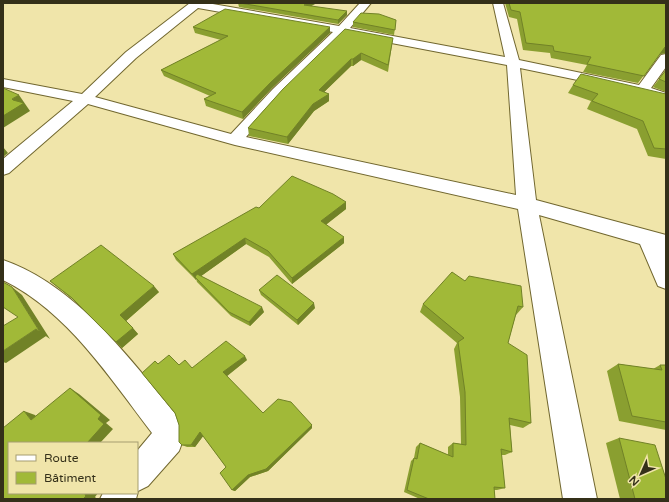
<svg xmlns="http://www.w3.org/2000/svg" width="669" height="502" font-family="'Varela Round',sans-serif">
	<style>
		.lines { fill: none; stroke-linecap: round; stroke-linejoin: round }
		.minor-casing { stroke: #71672f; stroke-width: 2 }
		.minor { fill: #fff; fill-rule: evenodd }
		.wall { fill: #8a9f30 }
		.shaded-wall { fill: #718227 }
		.building { fill: #a1b938; stroke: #718227 }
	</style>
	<rect width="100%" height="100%" fill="#f0e5aa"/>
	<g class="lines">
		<!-- minor casing -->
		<g class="minor-casing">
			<path id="minor" d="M190,3H207L339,26L360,3H371L350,28L505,57L493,3H503L519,60L639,85L661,55L666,54V67L651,88L666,93V102L616,88L520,68L536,200L666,235V289L658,286L640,244L539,215L597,499H563L518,209L235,145L88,104L9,173L3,175V159L73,101L3,87V79L82,94L126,52ZM198,8L333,32L273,89L231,134L95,97L136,58ZM344,34L507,65L516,195L246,137L283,95Z
				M3,260C76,285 130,359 178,417L182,428L183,440L179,451L148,486L138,491L136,499H100L103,493H137V451L152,433C110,378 67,311 3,280Z"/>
		</g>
		<!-- minor -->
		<use href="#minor" class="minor"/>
	</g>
	<!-- wall -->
	<path class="wall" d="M238,3L347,11V15L338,24L239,7Z
		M505,3H666V53L660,54L638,83L583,72L587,65L551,58L550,53L523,50L517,19L509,17Z
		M396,20L394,35L353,27V22Z
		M193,27H330V33L272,88L243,119L206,106L204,99L210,96L164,76L161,70L221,40L195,33Z
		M393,38L388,72L361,60L353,66H351L324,92L329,94V101L314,111L288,144L249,136L248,128L283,89Z
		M666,70V92L653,87Z
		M573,85L666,94V159L648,156L637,129L587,109L591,101L568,93Z
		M346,202V209L326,224L344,243L292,284L269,257L246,244L201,276L264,312L250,326L231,316L197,282L196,279V280L176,260L173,254L259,208Z
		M50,281L159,292L126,321L138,334L122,348L76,302Z
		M465,281L523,307L516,315V314L508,343L531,423L523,428L510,425L512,452L505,455H501L505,488L497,490H494L495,499H420L404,492L411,461L414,458L416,447L420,443L448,455V447L453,443L461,444L460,397L454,349L457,343L420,312L423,304Z
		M259,290L315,308L298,325L261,295Z
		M247,360L226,376L263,413L312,428L268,471L250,477L235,491L232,490L226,467L203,436L195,447H187L182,445L179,425L158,364L179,365L192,368Z
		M618,364L653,369L660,365H666V430L619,421L607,371Z
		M619,438L666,499H620L606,443Z"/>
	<!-- shaded-wall -->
	<path class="shaded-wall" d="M308,3H317L304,10V5Z
		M347,11V15L338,24V20Z
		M330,27V33L272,88L243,119L242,112L271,82Z
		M666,46V53L660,54L638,83L665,47Z
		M361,53V60L353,66V59Z
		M351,59V66L319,97V90Z
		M329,94V101L314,111L288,144L287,137L313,104Z
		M19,95L30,111L3,128V116L12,99Z
		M3,147L8,153L3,157Z
		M346,202V209L322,228L321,221Z
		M344,237V243L292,284V278Z
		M245,238L246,244L197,279L195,277L196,279V280L192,274Z
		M154,286L159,292L126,321L120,315Z
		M12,287L22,295L50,339L40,332Z
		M314,303L315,308L298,325L297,320Z
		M262,307L264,312L250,326L249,322Z
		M133,328L138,334L122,348L116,342Z
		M36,329L46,336L6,363L3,362V351Z
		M245,356L247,360L226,377L223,372Z
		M70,388L79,394L110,420L106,423L113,429L100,443H87Z
		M24,411L35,415L42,424L31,420Z
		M312,425V428L268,471L250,477L235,491L232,490L248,475Z
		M200,432L204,435L195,447L191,445Z
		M86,493H98L95,497L96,498L95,499H83Z"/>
	<!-- building -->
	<path class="building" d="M240,3H308L304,5L347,11L338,20Z
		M509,3H666V46L665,47L644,76L587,64L591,57L554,51L553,46L526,43L520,12L511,10Z
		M225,9L330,27L271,82L242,112L204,99L216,93L161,70L228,36L193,27Z
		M361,13L379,14L396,20L395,30L353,22Z
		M345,29L393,38L388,65L361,53L353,59H351L319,90L329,94L313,104L287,137L248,128L283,89Z
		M666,70V82L659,79Z
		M581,74L666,94V149L654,148L643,121L592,101L598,94L573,85Z
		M3,88L19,95L12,99L13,100L24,103L3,116Z
		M292,176L333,194L346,202L321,221L344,237L292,278L268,251L245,238L192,274L173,254L256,207L259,208Z
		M101,245L154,286L120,315L133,328L116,342L72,298L50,281Z
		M452,272L465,281L469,276L521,286L523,307L518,306L508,343L527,355L531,423L509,418L512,452L501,449L505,488L494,487L495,499H429L407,490L414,458L417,459L420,443L453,457V443L466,445L465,392L458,342L464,338L423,304Z
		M197,274L262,307L249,322L229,312L195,277Z
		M277,275L314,303L297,320L259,290Z
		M3,282L12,287L40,332L36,329L3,351V326L18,317L3,307Z
		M226,341L245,356L223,372L263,413L278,399L291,402L312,425L266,469L248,475L232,490L220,473L226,467L200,432L191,445H182L179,442V425L175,413L142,373L155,361L158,364L169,355L179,365L185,360L192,368Z
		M618,364L662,370L660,365H666V422L632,416Z
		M70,388L101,415L98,419L104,424L87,443H9V493H86L85,495L86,496L83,499H3V428L24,411L31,420Z
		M619,438L655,445L666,479V499H635Z"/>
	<!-- border -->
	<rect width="669" height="502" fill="none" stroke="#343019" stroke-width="8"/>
	<!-- legend -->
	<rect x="8" y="442" width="130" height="52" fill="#f0e5aa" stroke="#a59d70"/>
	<rect x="16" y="455" width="20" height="6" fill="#ffffff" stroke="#a59d70"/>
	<text x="44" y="462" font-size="12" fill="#343019">Route</text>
	<rect x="16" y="472" width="20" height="12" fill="#a1b938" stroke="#a59d70"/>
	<text x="44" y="482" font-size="12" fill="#343019">Bâtiment</text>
	<!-- north arrow -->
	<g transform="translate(641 474) rotate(225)" stroke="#f0e5aa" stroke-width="3" paint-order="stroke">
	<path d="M0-3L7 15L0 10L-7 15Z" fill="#343019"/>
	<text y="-6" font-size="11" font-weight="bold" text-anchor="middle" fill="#343019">N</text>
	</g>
</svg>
